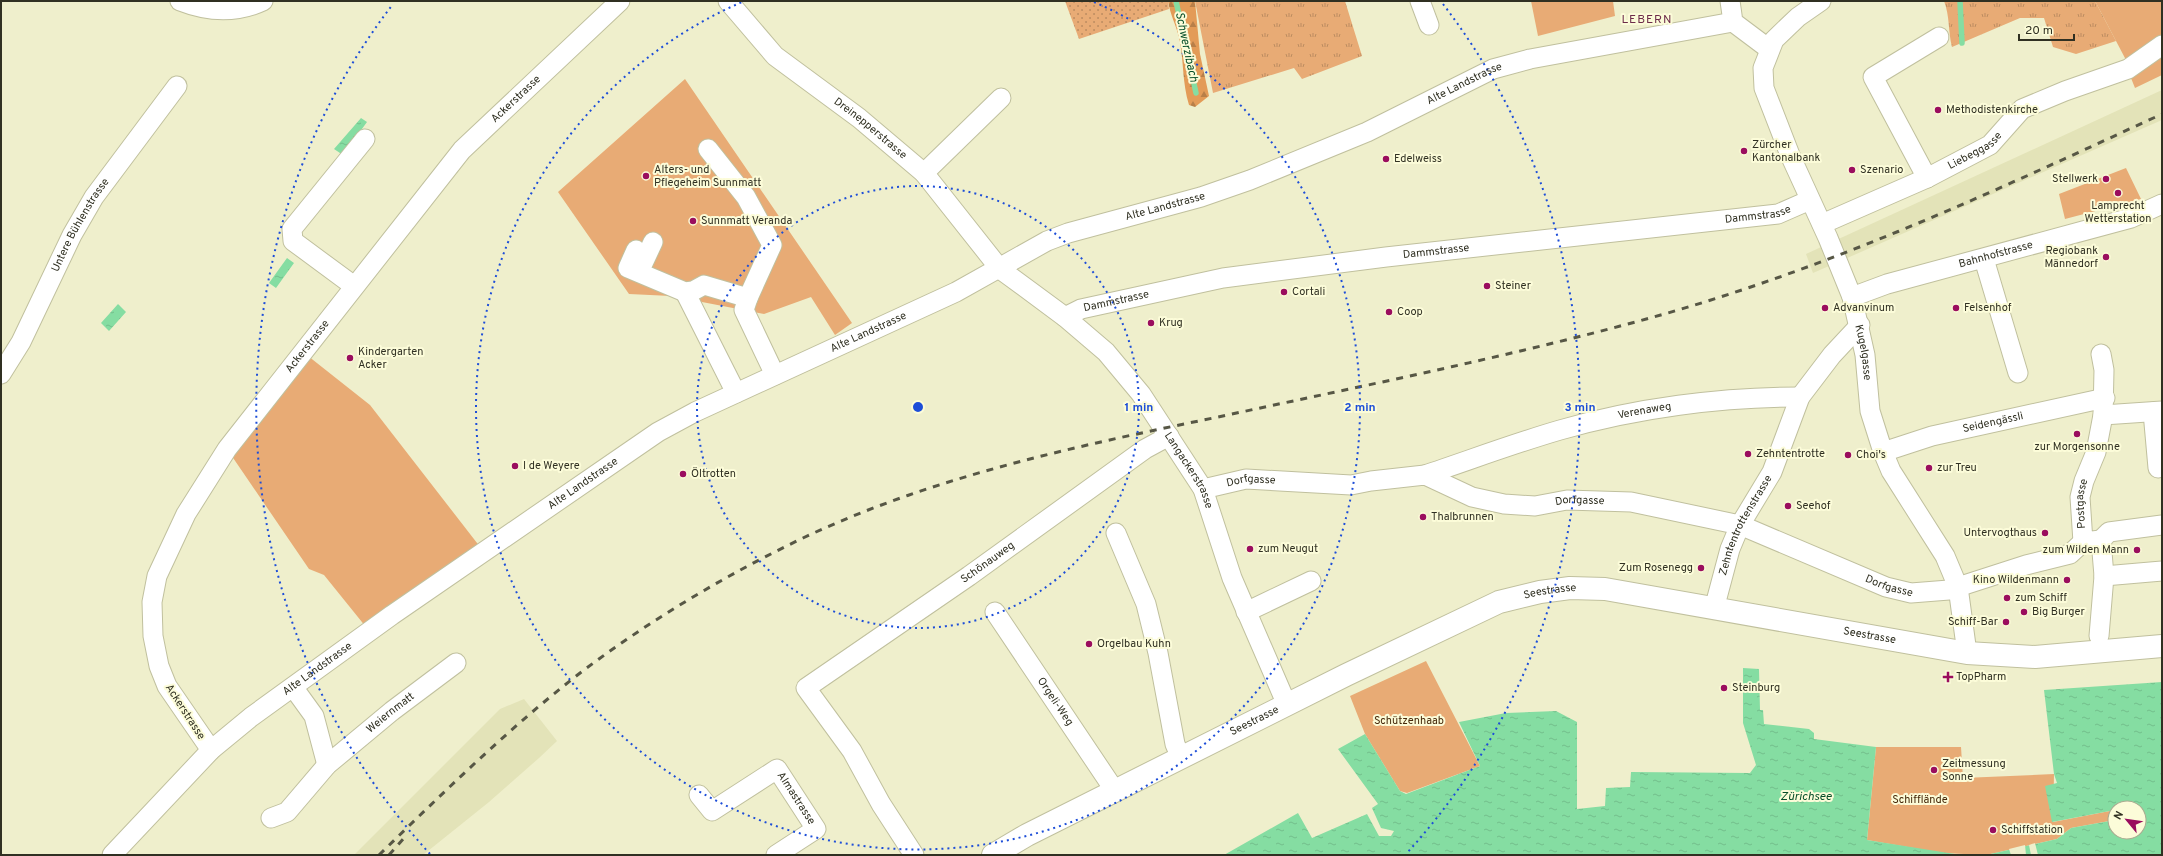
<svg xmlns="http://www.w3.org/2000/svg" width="2163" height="856" font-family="Overpass,sans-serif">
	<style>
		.built { fill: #e3e3b8 }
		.grass { fill: url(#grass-tufts) }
		.forest { fill: url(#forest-firs) }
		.park { fill: #e8ab75 }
		.garden { fill: url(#garden-dots) }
		.water { fill: url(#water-ripples) }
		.pier { fill: #efefcc }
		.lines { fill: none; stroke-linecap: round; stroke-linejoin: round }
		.stream { stroke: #85dda2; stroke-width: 5.5 }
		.minor-casing { stroke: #c0c09e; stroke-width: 21 }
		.major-casing { stroke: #c0c09e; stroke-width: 24 }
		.minor { stroke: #fff; stroke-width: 19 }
		.major { stroke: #fff; stroke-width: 22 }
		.rail { stroke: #575745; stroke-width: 3; stroke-dasharray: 7 7; stroke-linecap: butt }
		.ring { fill: none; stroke: #1d4ed8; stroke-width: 2; stroke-dasharray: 2 4 }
		.poi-dot { fill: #9a0d5e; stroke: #fcfcd9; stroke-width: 1.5 }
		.labels { text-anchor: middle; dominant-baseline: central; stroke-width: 4; stroke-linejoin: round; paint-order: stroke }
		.street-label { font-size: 11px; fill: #303022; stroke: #fcfcd9 }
		.poi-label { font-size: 11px; fill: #303022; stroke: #fcfcd9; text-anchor: start }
		.park-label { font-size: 11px; fill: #45280a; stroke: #fcfcd9 }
		.neighbourhood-label { font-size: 12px; letter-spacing: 1px; fill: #6d2b4a; stroke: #fcfcd9 }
		.water-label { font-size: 12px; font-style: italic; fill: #054d28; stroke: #fcfcd9 }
		.centre { fill: #1d4ed8; stroke: #fcfcd9; stroke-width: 2 }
		.ring-label { font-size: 12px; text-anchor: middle; font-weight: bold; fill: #1d4ed8; stroke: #fcfcd9; stroke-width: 4; stroke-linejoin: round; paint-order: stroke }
	</style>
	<defs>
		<pattern id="grass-tufts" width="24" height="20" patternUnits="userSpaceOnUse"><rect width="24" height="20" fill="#e8ab75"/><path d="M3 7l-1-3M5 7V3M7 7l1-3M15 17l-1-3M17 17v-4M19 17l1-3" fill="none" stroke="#bc8c60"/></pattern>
		<pattern id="forest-firs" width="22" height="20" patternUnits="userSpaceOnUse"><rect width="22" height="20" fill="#e39b57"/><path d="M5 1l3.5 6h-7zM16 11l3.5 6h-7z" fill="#b87f48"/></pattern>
		<pattern id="garden-dots" width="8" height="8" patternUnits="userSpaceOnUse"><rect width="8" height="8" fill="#e8ab75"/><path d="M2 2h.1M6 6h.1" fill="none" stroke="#bc8c60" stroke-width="1.8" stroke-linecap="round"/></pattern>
		<pattern id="water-ripples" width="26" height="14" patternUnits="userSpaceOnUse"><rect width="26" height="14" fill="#85dda2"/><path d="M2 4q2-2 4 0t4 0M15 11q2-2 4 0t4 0" fill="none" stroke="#73be8b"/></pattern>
	</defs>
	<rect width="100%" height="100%" fill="#efefcc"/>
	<!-- built -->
	<path class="built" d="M2162,90V120L1813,273L1806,254Z
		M524,699L557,741L539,758L489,802L423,855H354L500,709Z"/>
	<!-- grass -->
	<path class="grass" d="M1195,1H1345L1362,56L1302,79L1294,68L1213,93Z
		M1944,1H2095L2116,41L2076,54L2053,47L2044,18H2020L1952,47C1948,32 1950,16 1944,1Z"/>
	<!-- forest -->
	<path class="forest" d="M1168,1H1195L1200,54L1209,96L1195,107L1189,105C1182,83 1184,60 1179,37C1176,25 1170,14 1168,1Z"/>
	<!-- park -->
	<path class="park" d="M1531,1H1613L1615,16L1538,36Z
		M2095,1H2162V35L2126,60Z
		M2162,51V75L2135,88L2131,78Z
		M685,79L852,323L835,335L811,297L764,314L671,296L629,294L558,192Z
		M2126,168L2141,199L2065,219L2059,194Z
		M303,352L370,405L484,552L370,632L324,575L309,569L227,449Z
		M1426,661L1480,766L1407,793L1400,791L1365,734L1350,696Z
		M1876,747H1961L1963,778L2054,774L2053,822L2115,810V820L2071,828L2057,839L1986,855L1942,853L1867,840Z"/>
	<!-- garden -->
	<path class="garden" d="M1065,1H1168L1169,9L1079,39Z"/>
	<!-- water -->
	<path class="water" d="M361,118L367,122L343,155L334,149Z
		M287,258L294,263L276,288L269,283Z
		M118,304L126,312L109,331L101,323Z
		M1743,668L1759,669L1760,710H1763L1764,724L1809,729L1814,733V739L1876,747L1867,840L1961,855H1224L1298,813L1312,838L1367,814L1379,836H1391L1394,831L1381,828L1372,808L1378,804L1338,749L1365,734L1400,791L1406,794L1480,766L1459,722L1506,713L1556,711L1577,722V809L1605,806L1606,788L1630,787L1631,772L1750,773L1756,765L1743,723Z
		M2162,682V855H1986L2057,839L2071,828L2115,820V832H2139V808H2115V810L2052,822L2045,786L2057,783L2054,774L2044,690Z"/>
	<!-- pier -->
	<path class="pier" d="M2035,843L2038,855H2031L2029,845Z
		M2025,845L2026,855H2011L2009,849Z"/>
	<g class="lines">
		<!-- stream -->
		<path class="stream" d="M1176,1L1196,93
			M1960,1L1962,43"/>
		<!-- minor casing -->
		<g class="minor-casing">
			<g id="minor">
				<path d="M180,1C208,12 235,14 263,1"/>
				<path id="s1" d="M728,1L775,56L859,118L924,173L1000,269L1065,317L1106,352L1141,394L1203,489L1232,578L1287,705"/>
				<path d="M1420,1L1429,25"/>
				<path d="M1730,1L1733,22L1769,49"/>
				<path id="s2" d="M1821,1L1798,17L1774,40L1763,68L1764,88L1790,155L1828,238L1852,297L1865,355L1870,411L1883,452L1891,471L1945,556L1958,587L1967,653"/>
				<path d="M708,149L746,197L772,245L748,298"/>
				<path d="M924,173L1001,98"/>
				<path d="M1927,178L1873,77L1939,37"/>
				<path id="s3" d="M1822,224L1927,178L1990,145L2022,109L2065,91L2128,69L2162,45"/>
				<path d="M636,250L628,268L685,292L693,291L704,285L748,298L744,310L775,375"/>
				<path d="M1984,259L2018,373"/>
				<path d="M639,272L653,242"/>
				<path d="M354,286L293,241L292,229L365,139"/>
				<path d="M685,292L736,393"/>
				<path id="s4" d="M1852,297L1887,284L2131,218L2162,204"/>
				<path id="s5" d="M1065,317L1081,309L1223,278L1386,257L1778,214L1810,200"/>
				<path id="s6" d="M1,374L21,342L72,235L94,197L177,86"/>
				<path d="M2153,412L2158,468"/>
				<path d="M2103,415L2162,411"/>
				<path id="s7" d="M1883,452L1932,436L2105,398"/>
				<path id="s8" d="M1425,475C1470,460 1515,443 1560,430C1636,408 1721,397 1800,397"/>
				<path id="s9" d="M1203,489L1246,479L1351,485L1371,481L1425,475L1472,497L1504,504L1535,506L1567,500L1631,502L1740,525L1886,587L1911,593L1949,590"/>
				<path d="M1116,533L1146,604L1158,653L1175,744L1181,758"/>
				<path d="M2101,540L2109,532L2162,525"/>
				<path d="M2104,576L2162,571"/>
				<path d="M1964,585L2026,565L2070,554L2083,542"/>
				<path id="s10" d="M1714,609L1730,549L1740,525L1772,472L1800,397L1832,355L1860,325"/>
				<path id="s11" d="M995,612L1115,791"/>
				<path d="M1246,612L1311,581"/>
				<path id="s12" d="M2099,636L2104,576L2101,540L2083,542L2080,497L2084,481L2096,452L2103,415L2104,370L2101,354"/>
				<path d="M293,687L314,716L327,765"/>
				<path id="s13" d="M211,750L167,686L159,666L153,636L152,602L157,576L186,514L227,449L462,150L620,1"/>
				<path id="s14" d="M699,795L712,811L777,769L816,829L776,855"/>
				<path id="s15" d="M271,818L287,812L327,765L392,711L456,663"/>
				<path id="s16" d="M112,855L211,750L251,717L392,615L658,432L695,412L956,292L1047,241L1068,233L1201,197L1250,180L1367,132L1493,69L1530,59L1733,22"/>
				<path id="s17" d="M914,855L881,804L852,751L806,688L969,576L1145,449L1169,436"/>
			</g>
		</g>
		<!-- major casing -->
		<g class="major-casing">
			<g id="major">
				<path id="s18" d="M993,855L1027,835L1346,675L1499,602L1540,592L1570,588L1605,589L1967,653L2035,657L2162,646"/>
			</g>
		</g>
		<!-- minor -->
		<use href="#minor" class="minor"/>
		<!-- major -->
		<use href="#major" class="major"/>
		<!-- rail -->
		<path class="rail" d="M379,855C445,791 511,726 584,670C652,619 726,575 803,538C934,476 1077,446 1218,417C1362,386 1508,357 1650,318C1828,269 1995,191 2162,114
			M389,855L405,837"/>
	</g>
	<!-- distance rings -->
	<g class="ring">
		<circle cx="918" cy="407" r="221"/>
		<path d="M1094 2A442 442 0 1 1 742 2"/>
		<path d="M430 854A662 662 0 0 1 393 4M1443 4A662 662 0 0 1 1406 854"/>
	</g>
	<!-- markers -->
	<g class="poi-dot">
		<circle cx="1938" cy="110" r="4"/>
		<circle cx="1744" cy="151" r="4"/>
		<circle cx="1386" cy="159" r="4"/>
		<circle cx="1852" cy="170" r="4"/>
		<circle cx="646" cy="176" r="4"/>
		<circle cx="2106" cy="179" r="4"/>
		<circle cx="2118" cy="193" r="4"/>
		<circle cx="693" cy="221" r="4"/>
		<circle cx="2106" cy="257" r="4"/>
		<circle cx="1487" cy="286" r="4"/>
		<circle cx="1284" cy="292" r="4"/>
		<circle cx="1825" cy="308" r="4"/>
		<circle cx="1956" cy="308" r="4"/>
		<circle cx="1389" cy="312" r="4"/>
		<circle cx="1151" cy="323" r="4"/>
		<circle cx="350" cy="358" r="4"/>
		<circle cx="2077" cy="434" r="4"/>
		<circle cx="1748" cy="454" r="4"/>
		<circle cx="1848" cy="455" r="4"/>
		<circle cx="515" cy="466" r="4"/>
		<circle cx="1929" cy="468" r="4"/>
		<circle cx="683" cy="474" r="4"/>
		<circle cx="1788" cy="506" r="4"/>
		<circle cx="1423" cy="517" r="4"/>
		<circle cx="2045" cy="533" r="4"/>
		<circle cx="1250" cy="549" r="4"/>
		<circle cx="2137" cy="550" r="4"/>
		<circle cx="1701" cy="568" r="4"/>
		<circle cx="2067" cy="580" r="4"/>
		<circle cx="2007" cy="598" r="4"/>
		<circle cx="2024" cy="612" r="4"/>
		<circle cx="2006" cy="622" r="4"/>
		<circle cx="1089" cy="644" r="4"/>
		<path d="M1946 671h4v4h4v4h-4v4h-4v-4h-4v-4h4z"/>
		<circle cx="1724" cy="688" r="4"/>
		<circle cx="1934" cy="770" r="4"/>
		<circle cx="1993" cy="830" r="4"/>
	</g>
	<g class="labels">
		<!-- street labels -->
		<g class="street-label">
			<text stroke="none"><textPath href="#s16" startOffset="1574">Alte Landstrasse</textPath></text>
			<text stroke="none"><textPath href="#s13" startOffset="790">Ackerstrasse</textPath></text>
			<text stroke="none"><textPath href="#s1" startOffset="192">Dreinepperstrasse</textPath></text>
			<text stroke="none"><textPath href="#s3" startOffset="170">Liebeggasse</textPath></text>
			<text stroke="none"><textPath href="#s16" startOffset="1250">Alte Landstrasse</textPath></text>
			<text stroke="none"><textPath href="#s5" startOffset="702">Dammstrasse</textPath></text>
			<text stroke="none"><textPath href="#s6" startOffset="169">Untere Bühlenstrasse</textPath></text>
			<text stroke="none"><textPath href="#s5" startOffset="378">Dammstrasse</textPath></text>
			<text stroke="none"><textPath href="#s4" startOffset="150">Bahnhofstrasse</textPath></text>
			<text stroke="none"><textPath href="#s5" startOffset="54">Dammstrasse</textPath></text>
			<text stroke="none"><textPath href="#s16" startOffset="926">Alte Landstrasse</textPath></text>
			<text stroke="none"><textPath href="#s13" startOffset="466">Ackerstrasse</textPath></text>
			<text stroke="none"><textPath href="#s2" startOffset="395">Kugelgasse</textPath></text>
			<text stroke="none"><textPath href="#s8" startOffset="229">Verenaweg</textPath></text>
			<text stroke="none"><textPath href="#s7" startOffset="114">Seidengässli</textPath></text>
			<text stroke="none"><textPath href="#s1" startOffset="664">Langackerstrasse</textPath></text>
			<text stroke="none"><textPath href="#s16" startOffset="602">Alte Landstrasse</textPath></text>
			<text stroke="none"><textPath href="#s9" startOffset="49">Dorfgasse</textPath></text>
			<text stroke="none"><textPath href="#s9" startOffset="385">Dorfgasse</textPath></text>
			<text stroke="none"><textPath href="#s12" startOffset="153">Postgasse</textPath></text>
			<text stroke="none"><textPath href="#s10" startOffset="90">Zehntentrottenstrasse</textPath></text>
			<text stroke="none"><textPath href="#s17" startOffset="420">Schönauweg</textPath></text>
			<text stroke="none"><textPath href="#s9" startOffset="709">Dorfgasse</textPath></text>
			<text stroke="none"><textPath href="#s18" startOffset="618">Seestrasse</textPath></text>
			<text stroke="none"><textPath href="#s18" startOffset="942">Seestrasse</textPath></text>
			<text stroke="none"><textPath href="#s16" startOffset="278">Alte Landstrasse</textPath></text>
			<text stroke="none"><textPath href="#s11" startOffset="108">Orgeli-Weg</textPath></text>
			<text transform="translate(185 712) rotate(57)">Ackerstrasse</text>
			<text stroke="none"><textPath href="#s15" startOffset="161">Weiernmatt</textPath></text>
			<text stroke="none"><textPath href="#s18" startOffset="294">Seestrasse</textPath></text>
			<text stroke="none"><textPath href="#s14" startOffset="133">Almastrasse</textPath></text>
		</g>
		<!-- poi labels -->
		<g class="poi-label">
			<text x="1946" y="110">Methodistenkirche</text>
			<text x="1752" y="145">Zürcher<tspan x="1752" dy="13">Kantonalbank</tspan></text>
			<text x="1394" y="159">Edelweiss</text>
			<text x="654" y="170">Alters- und<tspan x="654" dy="13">Pflegeheim Sunnmatt</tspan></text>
			<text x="1860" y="170">Szenario</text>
			<text x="2098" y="179" text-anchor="end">Stellwerk</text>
			<text x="2118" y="206" text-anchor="middle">Lamprecht<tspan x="2118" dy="13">Wetterstation</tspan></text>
			<text x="701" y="221">Sunnmatt Veranda</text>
			<text x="2098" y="251" text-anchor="end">Regiobank<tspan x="2098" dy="13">Männedorf</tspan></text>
			<text x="1495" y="286">Steiner</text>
			<text x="1292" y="292">Cortali</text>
			<text x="1833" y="308">Advanvinum</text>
			<text x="1964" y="308">Felsenhof</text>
			<text x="1397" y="312">Coop</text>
			<text x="1159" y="323">Krug</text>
			<text x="358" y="352">Kindergarten<tspan x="358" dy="13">Acker</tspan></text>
			<text x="2077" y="447" text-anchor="middle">zur Morgensonne</text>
			<text x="1756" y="454">Zehntentrotte</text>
			<text x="1856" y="455">Choi's</text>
			<text x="523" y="466">I de Weyere</text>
			<text x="1937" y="468">zur Treu</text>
			<text x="691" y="474">Öltrotten</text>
			<text x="1796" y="506">Seehof</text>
			<text x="1431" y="517">Thalbrunnen</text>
			<text x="2037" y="533" text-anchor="end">Untervogthaus</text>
			<text x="1258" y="549">zum Neugut</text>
			<text x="2129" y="550" text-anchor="end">zum Wilden Mann</text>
			<text x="1693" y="568" text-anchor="end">Zum Rosenegg</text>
			<text x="2059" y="580" text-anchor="end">Kino Wildenmann</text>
			<text x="2015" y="598">zum Schiff</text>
			<text x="2032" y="612">Big Burger</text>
			<text x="1998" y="622" text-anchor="end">Schiff-Bar</text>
			<text x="1097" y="644">Orgelbau Kuhn</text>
			<text x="1956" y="677">TopPharm</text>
			<text x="1732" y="688">Steinburg</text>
			<text x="1942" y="764">Zeitmessung<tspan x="1942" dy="13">Sonne</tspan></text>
			<text x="2001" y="830">Schiffstation</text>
		</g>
		<!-- park labels -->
		<g class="park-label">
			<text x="1409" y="721">Schützenhaab</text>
			<text x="1920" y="800">Schifflände</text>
		</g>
		<!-- neighbourhood labels -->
		<g class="neighbourhood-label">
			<text x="1647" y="20">LEBERN</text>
		</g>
		<!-- water labels -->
		<g class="water-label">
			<text transform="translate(1186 47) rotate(78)">Schwerzibach</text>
			<text x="1806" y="797">Zürichsee</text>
		</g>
	</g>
	<circle cx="918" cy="407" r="6" class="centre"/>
	<g class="ring-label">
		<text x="1139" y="411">1 min</text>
		<text x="1360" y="411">2 min</text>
		<text x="1580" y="411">3 min</text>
	</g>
	<!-- border -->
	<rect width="2163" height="856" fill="none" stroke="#303022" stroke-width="4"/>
	<!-- north arrow -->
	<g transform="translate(2127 820) rotate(299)"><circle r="19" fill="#fcfcd9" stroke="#aaaa90"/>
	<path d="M0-3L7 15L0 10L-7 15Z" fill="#9a0d5e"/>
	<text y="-6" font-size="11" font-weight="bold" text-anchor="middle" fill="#303022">N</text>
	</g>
	<!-- scale -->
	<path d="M2019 34v6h55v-6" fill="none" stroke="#303022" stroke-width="2"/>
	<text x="2025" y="34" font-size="12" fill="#303022" stroke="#fcfcd9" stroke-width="3" paint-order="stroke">20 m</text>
</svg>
